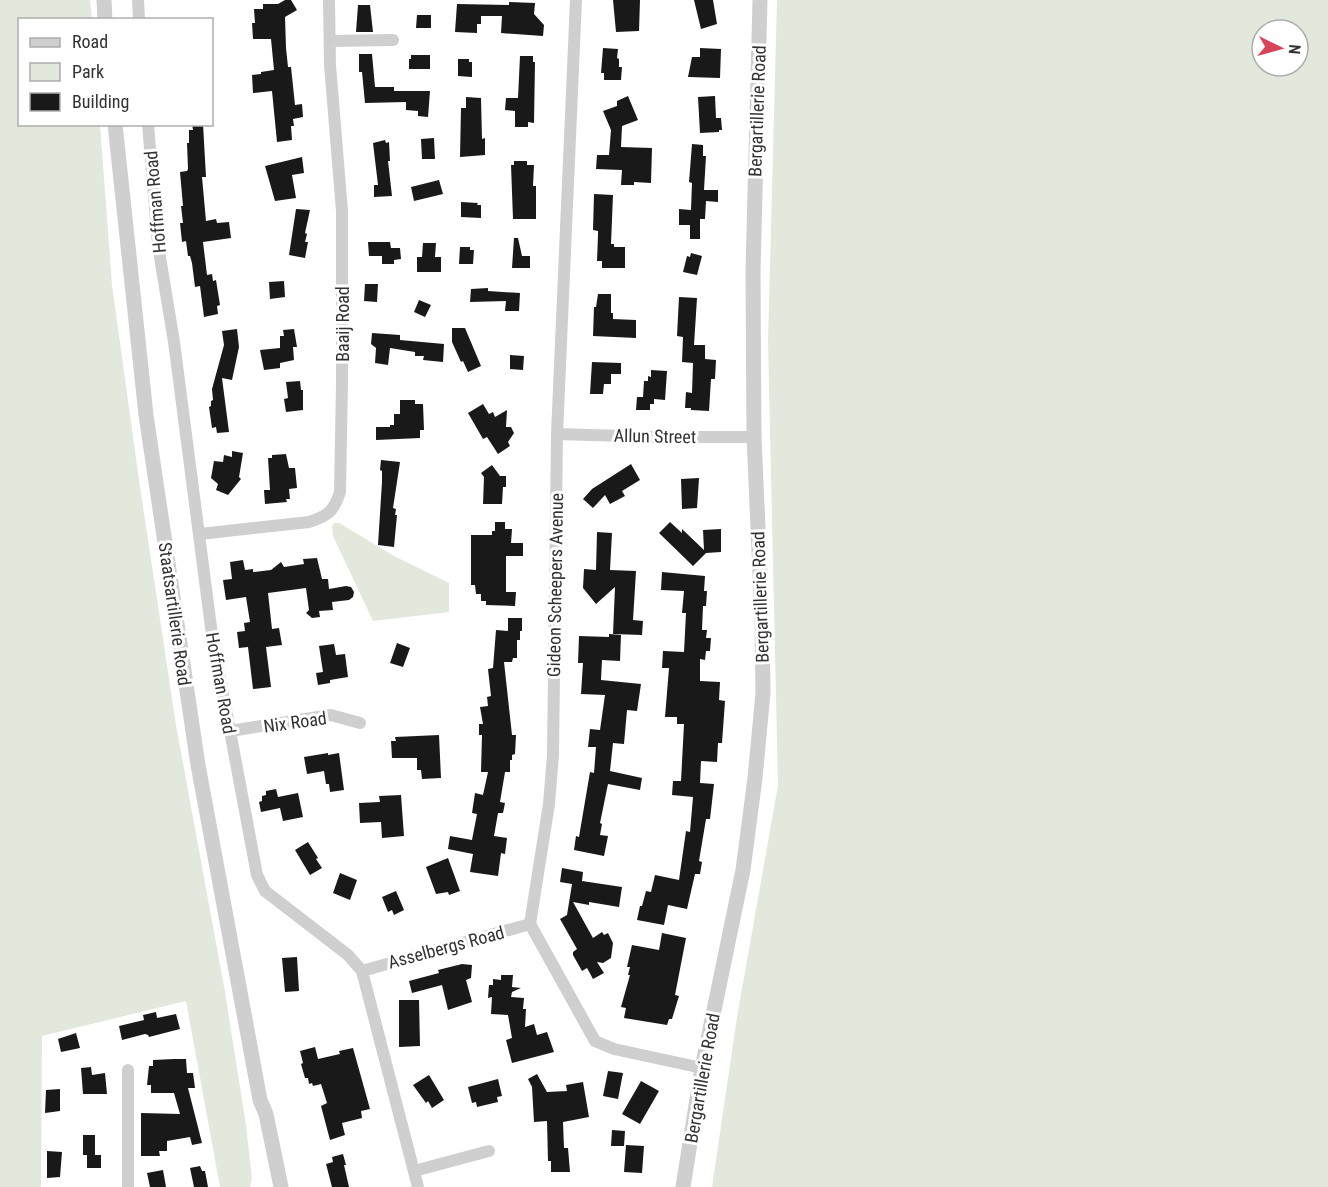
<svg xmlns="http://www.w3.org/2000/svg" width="1328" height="1187" font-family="'Roboto Condensed',sans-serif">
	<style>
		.green { fill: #e3e8dc; fill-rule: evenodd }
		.building { fill: #191919 }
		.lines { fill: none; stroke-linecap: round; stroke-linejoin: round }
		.minor { stroke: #cfcfcf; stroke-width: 12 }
		.tertiary { stroke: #cfcfcf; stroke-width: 15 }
		.labels { text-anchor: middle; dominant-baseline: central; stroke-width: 6; stroke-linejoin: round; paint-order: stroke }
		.street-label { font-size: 18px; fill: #323232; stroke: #fff }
	</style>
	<rect width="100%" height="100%" fill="#fff"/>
	<!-- green -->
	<path class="green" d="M0,0H90L92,19L20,20V124L100,125L112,285L139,480L176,725L225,992L246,1125L252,1179L250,1187H220L186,1001L42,1036L41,1187H0Z
		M777,0H1328V1187H712L737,1017L778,785L768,342ZM1262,30H1298V66H1262Z
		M334,523H339L394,556L449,583V612L373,621L333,536L332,527Z"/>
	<!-- building -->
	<path class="building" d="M285,0H291L297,10L285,17L286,48L288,67H291L295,105L302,104L303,117L293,119L294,126H291L292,140L277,142L272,91L253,93L252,75L261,74V72L274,70L271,39H253L252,23H255L254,9H263V4H278Z
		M613,0H640L639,31L616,32Z
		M694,0H713L717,24L701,29Z
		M509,2L535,3L534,14L544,25L543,36L501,33L502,16H481V24H477V33L455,32L457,4L509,5Z
		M358,5H370L373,32H356Z
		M417,15H431V28H416Z
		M603,48L618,49L617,58L619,59V67H622L621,80H604V73H601Z
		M700,48L721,49L720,78L688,77L692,57H700Z
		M359,54H372L375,87H394V91H430L428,117L418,116V111L406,110V102L365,103L362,72H359Z
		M411,55H430V69H409V59H411Z
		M520,56H533V62H535L534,123L528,122V127H515V111L505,110L506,98H518Z
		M458,59H469V62H472V77L458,76Z
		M628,96L638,120L622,126L621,147L652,148L651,183L634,182V185H621L622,170L596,169L597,155H609L611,130L603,111L617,106V101Z
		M715,96L716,118H721L722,130H719V132L700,133L698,97Z
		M466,97L481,98L482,139L485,138V155L460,157L461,108H466Z
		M192,124H203L206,177H202L206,221L216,219L217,223L229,222L231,238L203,242L207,275L212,274L213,281L216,280L220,305L217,306L218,314L204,317L200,286L195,287L192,263L190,256H188L186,241L182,242L180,223H183L181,206H183L180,172L187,171L188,169L187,143H189V130H193Z
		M434,138L435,159H422L421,139Z
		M385,140L386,143L389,142L390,161H388L392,196L374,197V185H378L373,143Z
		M692,144L703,145V156H706L704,190H718V202L706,201L705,219H700V239H690V225H679V209L691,210L692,183L689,182Z
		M302,157L304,173L292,175L296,198L275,201L265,166Z
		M514,161H527V165H534L533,186H536V219H513L511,165H514Z
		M439,180L443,194L414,201L411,187Z
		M594,194L613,195L611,244H614V247H625V268H602V261H597L598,235V231L593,230Z
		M461,202L478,203L477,205H481V218L461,217Z
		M296,209L310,210L305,233L307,234L305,242H308L305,258L289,255Z
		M514,238H518L522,256H530V268H512Z
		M368,242H390L391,248H400L401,259L394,260V264H382V256H369Z
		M423,243H436L435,257H441V272H417V257H422Z
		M460,247H470V250H474L473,264H459Z
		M691,253L702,256L697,275L683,272L687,256L690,257Z
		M284,281L285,297L270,299L269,282Z
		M365,284H378L377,302L364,301Z
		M488,288V291L520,293L519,311H505L506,301L470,302L471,289Z
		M598,294H611V313H613V319L636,320V338L593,336L594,307H596Z
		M679,297L697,298L694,345H705V359L716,360L715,379H711L709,411L691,410V408H685L686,392L692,393L693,363L682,362L683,337L677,336Z
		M419,300L431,305L425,317L414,312Z
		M452,328H465L481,366L468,372L463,361L461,362L452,342Z
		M237,329L239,347L232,380L222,378L229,432L217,433L216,427L212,428L209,407L211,406V401L213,400L212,389L224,345L222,331Z
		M294,329L297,347H293L294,360L280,363V368L264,370L260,350L280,348V336H284L283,330Z
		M372,333L400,335V340L444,344L443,362L423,360L424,356H415V352L390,348L388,365L375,363L376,348L371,344Z
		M510,355L524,356L523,370L510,369Z
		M592,362L621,363V374H611V384H604L603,394H590Z
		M651,370L667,371L665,400L654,399V404H650V410H636L637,397H643L644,381H648V376L651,377Z
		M300,381L301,390H303V410L286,412L284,399L288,398L286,382Z
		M400,400H415V404H423L424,430H420V438L376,440V427H390V425H394V414H400Z
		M483,404L489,414L493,412L495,417L507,410L506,427H511L514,433L508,442L510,446L498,454L487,437L483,439L468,413Z
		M232,451L243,453L239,477L241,479L228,495L216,490L218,484L211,478L214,461L223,462L224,455L232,457Z
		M286,454L289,468H295L297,488L289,489L290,499H286L287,502L265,504L264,490H270L268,458H272V455Z
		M381,460L400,462L393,508L396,509L395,515H397L394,547L378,545L382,482V471L380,470Z
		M631,464L640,480L622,491L625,496L610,504L605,495L593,508L583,499L592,489Z
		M492,465L500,476H506V487H503L502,504H483L484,477L481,473Z
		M699,478L697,508L682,509L681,479Z
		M495,522H505V529H512L511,543H523V556H506V592H516L515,606L486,605V601H481V594H476L475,585H471V535H492V531H495Z
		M670,522L682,533V529L704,550L703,530L721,529V552L706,553L693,566L659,533Z
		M597,532L612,533L610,570L636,571L633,620L643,621L642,635L613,634L615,587L596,604L583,588L584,569L596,570Z
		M317,558L322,579H328L329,589L346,586L351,587L354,592L353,597L349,600L332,602L333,610L319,611L320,617L312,618L306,613L309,610L306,588L268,593L272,629L279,628L282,645L266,647L271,687L253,689L248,647L239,648L237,632L245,631L244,623L250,622L246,597L226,600L223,580L232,579L230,562L243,560L245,570L253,569V572L271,570L281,562L284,567L304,564L303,559Z
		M662,572L705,576L704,591H707L706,606H703L702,630H707L706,638H711L710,651H706L705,660L700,659V681L720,682L719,700L725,701L722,743H718L717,762L701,761L700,783L714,784L710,819H706L699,861L702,862L700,874H695L687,909L668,905L664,925L637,920L640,906H642L646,891L651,892L655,875L679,880L686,831L690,832L693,797L672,795L673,781H681L684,724H677V717H665L669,668H662L663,651L684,652L686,613H682L684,591L661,590Z
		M508,618H522V631H520V640H517V658H513L512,662H504L512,735H516L515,754L512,755V760H510V772H505L500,802L505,803L503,813H498L494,836L507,838L505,854L501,853L498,876L470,872L473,854L448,849L450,836L472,840L477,814L472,813L475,793L483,795L488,772H481L482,735H479V724H483L480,707L488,706L487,697L491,696L488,669L493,668L496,630L508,631Z
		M609,634L621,635L620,661L602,660L601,680L641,684L637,711L627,710L624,744L613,743L610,771L642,778L640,790L608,784L600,823L602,824L600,835L608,836L604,856L574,850L576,836L579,837L590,772L594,773L596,747H588L590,729L600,730L605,695L581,694L583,663H578L579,636L609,637Z
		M397,643L410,648L403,667L390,663Z
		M334,644L336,655L345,654L348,677L330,680V683L318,685L316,673L323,672L319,646Z
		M439,735L441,778L422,779L421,770H417V758H392L391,741H396L395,737Z
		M328,753V755L339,753L344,790L330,792L329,784H326L324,771L307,774L304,757Z
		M276,789L278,797L298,793L303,817L283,821L280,808L261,812L259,802L262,801V796L266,795V791Z
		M401,795L404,836L382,838L381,822L360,823L359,803L380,802L379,796Z
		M308,842L318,858L316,859L322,868L310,875L295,850Z
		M448,858L460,891L449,895L448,892L436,894L426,867Z
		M562,868L583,872L582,881L622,887L619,907L589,902V905L573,902L593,938L602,932L604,935L608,933L613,943L611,958L603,963L597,962L604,973L593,979L587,968L582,971L573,955V952L577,949L560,919L567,915L572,884L560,882Z
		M340,873L357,880L350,900L333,893Z
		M396,891L404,910L394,915L392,910L388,912L382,897Z
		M662,933L686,938L675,995L679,996L672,1019H669L667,1025L624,1018L626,1008L621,1007L630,975H628L630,967H627L632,945L659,950Z
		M297,957L299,991L285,992L282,958Z
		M462,964L472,965L471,978L466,980L472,1002L448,1010L442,985L412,993L409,981L439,973L438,970Z
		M501,975H513L512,987L521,988L512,992L511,997L524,998L523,1009H526L525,1027L534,1024L537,1035L547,1032L554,1052L512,1063L506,1040L512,1038L508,1015L491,1014L492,997L488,998L489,985H493V979L501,980Z
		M399,1000H419L420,1046L399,1047Z
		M156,1012L157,1018L176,1014L180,1029L149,1037L148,1035L145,1034L122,1040L119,1026L144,1020L143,1015Z
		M76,1033L80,1048L61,1052L58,1039Z
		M315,1047L318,1059L340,1054L339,1051L353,1048L370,1109L361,1111L362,1118L342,1123L345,1135L330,1140L321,1106L327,1103L321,1084L313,1086L312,1083L309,1084L308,1078H305L301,1064L303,1063L300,1051Z
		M174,1059H186L187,1073H193L195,1088H188L202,1143L192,1145L190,1137L167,1141V1151H159L160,1156H141V1113L180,1114L174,1093H151V1085H147L149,1066H153V1060Z
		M91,1067L92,1075L105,1073L107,1094H83L81,1068Z
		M608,1071L623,1073L618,1099L603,1096Z
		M537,1074L547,1092L567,1091L566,1085L583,1082L589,1117L563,1122L564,1148H568L570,1172H551V1161H548L547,1121L534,1122L532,1087L528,1079Z
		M429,1075L444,1100L432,1108L428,1101L426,1103L413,1085Z
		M498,1079L502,1096L497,1097L498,1102L477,1107L476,1102L472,1103L468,1087Z
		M641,1081L659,1091L640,1124L622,1114Z
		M60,1089V1111L45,1113L46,1090Z
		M612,1130L625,1131L624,1146H611Z
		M83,1135H95V1155H101V1168H87V1155H83Z
		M626,1145L644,1146L642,1173L624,1172Z
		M47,1151L62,1152L60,1177L47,1178Z
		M343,1154L346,1165H344L349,1187H332L326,1164L333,1162L332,1157Z
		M200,1166L202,1171H205L208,1187H194L190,1168Z
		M163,1170L166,1187H150L147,1173Z"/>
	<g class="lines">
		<!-- minor -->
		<path class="minor" d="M138,0L139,20
			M576,0L557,434L553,755L549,804L530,924L595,1041L614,1049L702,1068
			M330,41L393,40
			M148,124L158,245L174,342L212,635L257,875L265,891L348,955L362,971L418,1187
			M557,434L656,437H754
			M200,534L309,522C328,516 334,511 340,492L342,382V211L330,65L329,0
			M230,731L331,715L360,723
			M362,971L530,924
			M414,1171L489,1151
			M128,1187V1070"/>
		<!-- tertiary -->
		<path class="tertiary" d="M104,0L105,20
			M115,124L146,415L198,765L260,1100L266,1114L281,1187
			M683,1187L702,1068L743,870L755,778L763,693L762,620L754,437L753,271L760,0"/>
	</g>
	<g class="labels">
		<!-- street labels -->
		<g class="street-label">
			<text transform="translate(757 111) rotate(-88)">Bergartillerie Road</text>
			<text transform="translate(155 202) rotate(-95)">Hoffman Road</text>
			<text transform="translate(342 324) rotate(-90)">Baaij Road</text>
			<text transform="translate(655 436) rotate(1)">Allun Street</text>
			<text transform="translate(555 585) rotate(-89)">Gideon Scheepers Avenue</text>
			<text transform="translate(760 597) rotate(-92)">Bergartillerie Road</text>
			<text transform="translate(175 614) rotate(82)">Staatsartillerie Road</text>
			<text transform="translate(221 683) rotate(80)">Hoffman Road</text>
			<text transform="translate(295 722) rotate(-8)">Nix Road</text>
			<text transform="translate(446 947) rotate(-15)">Asselbergs Road</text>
			<text transform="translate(702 1078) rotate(-80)">Bergartillerie Road</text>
		</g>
	</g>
	<!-- legend -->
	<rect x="18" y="18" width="195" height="108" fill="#ffffff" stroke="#adadad" stroke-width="1.5"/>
	<rect x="30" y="38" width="30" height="9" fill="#cfcfcf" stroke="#adadad" stroke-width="1.5"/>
	<text x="72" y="48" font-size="18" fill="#323232">Road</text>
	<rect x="30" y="63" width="30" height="18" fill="#e3e8dc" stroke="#adadad" stroke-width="1.5"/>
	<text x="72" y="78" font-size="18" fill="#323232">Park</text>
	<rect x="30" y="93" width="30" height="18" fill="#191919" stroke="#adadad" stroke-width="1.5"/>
	<text x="72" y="108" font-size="18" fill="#323232">Building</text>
	<!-- north arrow -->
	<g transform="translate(1280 48) rotate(95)"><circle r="28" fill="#ffffff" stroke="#adadad" stroke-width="1.5"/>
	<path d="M0-4.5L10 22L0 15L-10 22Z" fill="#d84559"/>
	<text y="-9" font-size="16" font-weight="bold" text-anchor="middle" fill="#323232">N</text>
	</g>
</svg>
